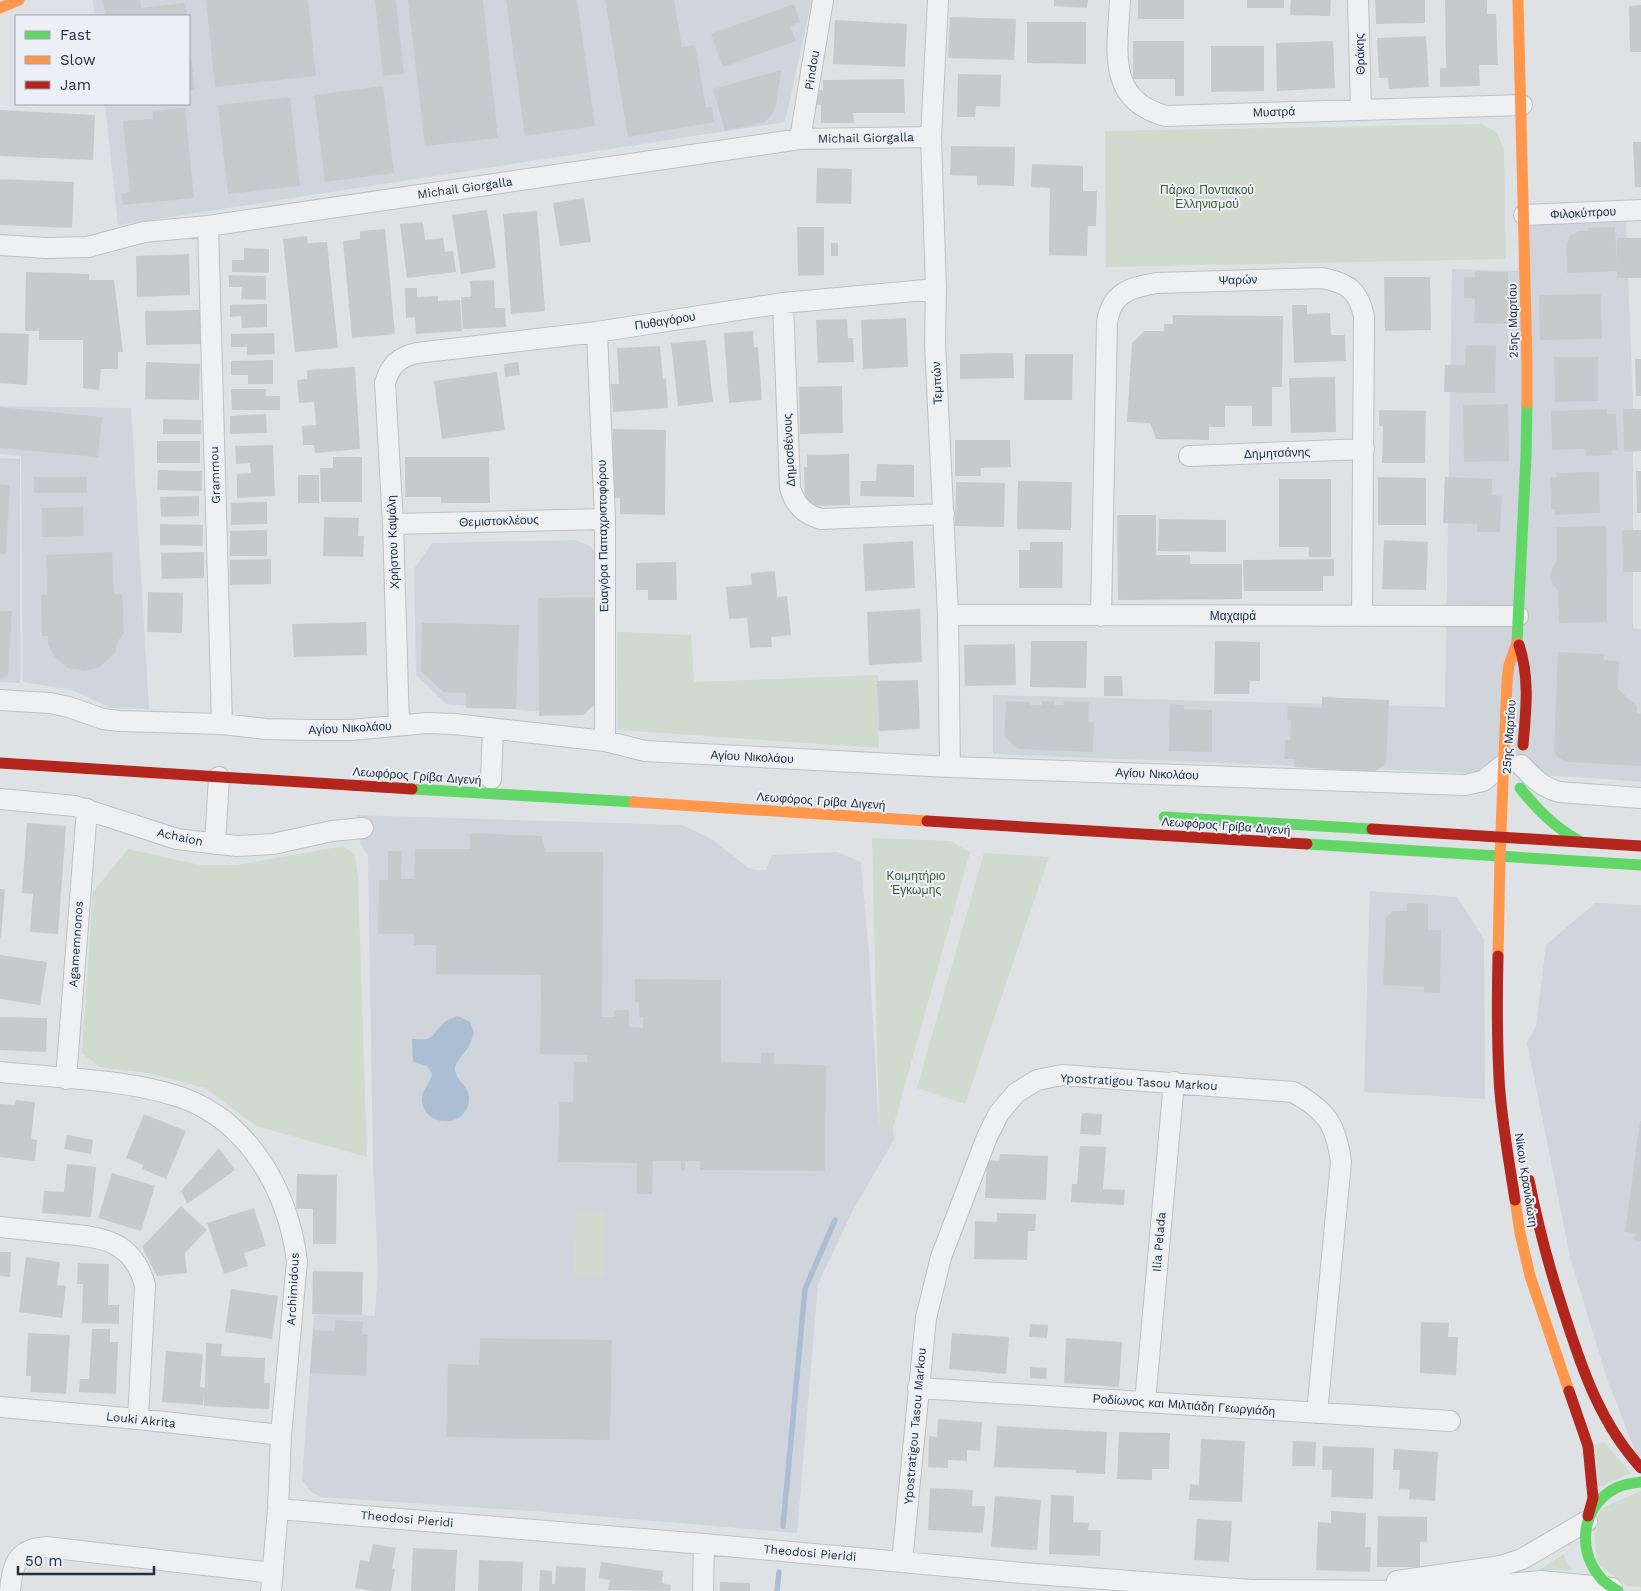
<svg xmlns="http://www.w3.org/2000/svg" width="1641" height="1591" font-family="'Work Sans',sans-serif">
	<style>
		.built { fill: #d0d5dc }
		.green { fill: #d0dace }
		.water { fill: #aabfd4 }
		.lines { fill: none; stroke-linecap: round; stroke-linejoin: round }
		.stream { stroke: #aabfd4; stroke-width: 5.5 }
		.building { fill: #c7cacd }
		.street-casing { stroke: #bdc0c3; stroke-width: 22 }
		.street { stroke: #eef0f2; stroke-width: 20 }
		.fast { stroke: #63d668; stroke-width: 11 }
		.slow { stroke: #ff974d; stroke-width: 11 }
		.jam { stroke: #b3261e; stroke-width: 11 }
		.labels { text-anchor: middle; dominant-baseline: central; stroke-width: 4; stroke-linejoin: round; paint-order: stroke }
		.street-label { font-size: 12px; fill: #242f40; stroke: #ecf0f6 }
		.park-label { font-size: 12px; fill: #3a5d30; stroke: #ecf0f6 }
	</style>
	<rect width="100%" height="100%" fill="#dfe2e5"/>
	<!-- built -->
	<path class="built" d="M93,0H812L785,122L118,225L105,104H189V16H95Z
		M1626,222L1633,404V628L1641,629V782L1579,777L993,754V695L1445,707L1452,269L1518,271L1521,224Z
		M0,406L131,408L149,709L111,708L72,690L23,682L21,456L0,454Z
		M0,458L20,459V683L0,682Z
		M574,540L591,546L599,564V700L583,715L446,704L416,675L414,569L432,543Z
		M357,815L682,825L712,839L747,867L755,870H766L772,855L837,852L861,862L869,954L879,1127L893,1128L894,1140L853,1210L818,1284L797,1533L560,1513L321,1497L311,1492L302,1480L314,1316L320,1313L375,1316L378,1270L373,1164L368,856L360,843Z
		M1370,891L1457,897L1484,939L1485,1099L1364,1092Z
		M1595,903L1641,905V1457L1636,1453L1607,1379L1570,1257L1527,1043L1536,1026L1546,945Z"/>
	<!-- green -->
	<path class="green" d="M1482,124L1497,133L1504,149L1506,259L1106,267L1105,131Z
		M617,632L691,635L694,682L878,675L879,748L618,730Z
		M872,838L950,841L970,852L893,1128L879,1127Z
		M343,846L355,855L358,878L367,1157L256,1126L205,1088L148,1073L100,1067L82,1053L93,892L128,849L200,865H238Z
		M984,853L1049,857L965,1104L917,1088Z
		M576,1212L605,1213L603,1277L574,1275Z
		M1604,1442L1631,1473L1598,1487L1595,1445Z
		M1641,1491V1587L1627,1586L1597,1563L1593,1525L1602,1508Z
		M1564,1554L1567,1563L1573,1570H1539Z"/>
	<!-- water -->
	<path class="water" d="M458,1016L470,1022L474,1033C472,1037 471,1043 468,1047C465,1054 454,1062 455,1070C457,1084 474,1087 468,1106C460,1128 426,1126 422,1102C420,1090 431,1084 432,1074L427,1066L413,1062L412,1039C438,1041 430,1034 446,1021C450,1019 455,1017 458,1016Z"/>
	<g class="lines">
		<!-- stream -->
		<path class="stream" d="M783,1526L805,1289L835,1220
			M777,1591L779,1572"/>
	</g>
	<!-- building -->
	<path class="building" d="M103,0H140L141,8L185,3L187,16H101L105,14Z
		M206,0H308L316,76L215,87Z
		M375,0H396L404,74L383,76Z
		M408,0H483L498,138L425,146Z
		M506,0H577L595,126L525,136Z
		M605,0H674L682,47L695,45L706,108L712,107L714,122L628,137Z
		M1054,0H1088L1087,8L1054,6Z
		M1138,0H1184V19H1138Z
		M1247,0H1284V8H1247Z
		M1291,0H1331L1330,16L1290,15Z
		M1375,0H1425V23L1376,24Z
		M1445,0H1487V14H1496L1498,65H1479L1480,86L1440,87V68H1446Z
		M794,4L800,22L790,26L796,41L723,67L711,34Z
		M1641,5V52H1630L1629,6Z
		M950,17L1016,19L1014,60L948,58Z
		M835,20L907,24L905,67L833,64Z
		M1027,22H1086V64L1027,63Z
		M1426,36L1429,87L1389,89L1388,78H1379L1377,38Z
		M1133,41H1184V96H1175V79H1133Z
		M1333,41L1335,88L1277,91L1276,43Z
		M1211,46H1264V91L1211,92Z
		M189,47H190L195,90H189Z
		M781,70L776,105L772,115L765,122L725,131L713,89Z
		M958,74L1001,75L1000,107L976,106L975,117H957Z
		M904,79L905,113H853L854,123H821V105H814V90H823V80Z
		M383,86L394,173L325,182L314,95Z
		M290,97L300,186L228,194L218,105Z
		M185,108L194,198L123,205L122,193L130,192L123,121L153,119L152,111Z
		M0,110L95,115L93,160L0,156Z
		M1633,142H1641V187H1635Z
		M951,146L1015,147L1014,186L977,185V176L950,175Z
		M1032,164L1083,166V191H1097L1096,226H1088L1087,256L1049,255L1050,188L1031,187Z
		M817,168L852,169L851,204L816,203Z
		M0,179L74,182L72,228L0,225Z
		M584,198L591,242L560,246L553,203Z
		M487,210L496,268L461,274L452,215Z
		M537,211L545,311L511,314L503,214Z
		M423,222L425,240L443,238L445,252L453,251L456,272L407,278L400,224Z
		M797,227H824V275L798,276Z
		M1615,227L1617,262V238H1641V278H1617V271L1567,273L1566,245L1570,236L1579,231H1588V228Z
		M385,229L395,334L352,338L343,241L360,239V231Z
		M307,236L308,243L327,242L338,348L295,352L283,239Z
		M831,243H838V256H831Z
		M244,248L269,249V273L232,272V260H244Z
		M189,254L190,295L137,297L136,256Z
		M1475,271L1508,272V324L1474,323L1475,299L1464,298V277H1475Z
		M26,272L89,274V280H114L123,352H118V369H101L99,390L83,388V340H39V331H25Z
		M229,275L266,276V300L241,299L242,287H229Z
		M1384,277H1430L1431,330L1385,331Z
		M494,280L495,308H505L506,327L463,329L461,297H471L470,281Z
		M405,288H417V297L438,296V301L460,300L462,331L416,334L415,317L406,318Z
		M1601,294L1602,339L1540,340L1539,295Z
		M267,304V327L242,328L241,316L230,317V305Z
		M1292,305H1307V314L1330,313L1331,335H1345L1346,361L1294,363Z
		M201,310L202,344L146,345L145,311Z
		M1173,315L1283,316L1282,387H1272V426H1252V406H1225V427H1209V440L1156,439L1150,423L1127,422L1132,343L1144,331H1164V324H1173Z
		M906,318L908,367L863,369L861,320Z
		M847,319L848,338H853L854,362L818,363L816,320Z
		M753,331L754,347H758L762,400L729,403L724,333Z
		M0,333L29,334L27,385L0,383Z
		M274,333L275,354L247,355V347H231V334Z
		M706,340L713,402L678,406L671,343Z
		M1466,345L1496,346L1495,393L1444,392L1445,365H1465Z
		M660,346L663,379L666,378L668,408L613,412L611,384H619L617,348Z
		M1013,353L1014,378L960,379V354Z
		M1025,354H1073L1072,400H1024Z
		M1554,357H1598V401L1555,402Z
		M1635,359H1641V396H1636Z
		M273,360V384H248V375H231V361Z
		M146,362L200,364L199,400L145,399Z
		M518,362L520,375L505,377L504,364Z
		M355,367L360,449L315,453L314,445H303L302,426L316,425L314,402L299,403L297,380L307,379V370Z
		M497,372L505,430L442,439L434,381Z
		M1335,377L1336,432L1291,433L1289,378Z
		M842,386L843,433L800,434L799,387Z
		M231,389H266V396H280V410H232Z
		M1508,404L1509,461L1464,462L1463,405Z
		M0,407L102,417L98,457L0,448Z
		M1607,409V414H1616L1618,450H1612V455L1586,456V449L1552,450L1551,411Z
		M1623,409H1641V451L1624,452Z
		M1379,410L1426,411L1425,463H1382L1383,426H1379Z
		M266,414L267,433L230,434V416Z
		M163,419L201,420V434H163Z
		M613,429L666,430L665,515L620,514V498H612Z
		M955,440H1010L1011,467L981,468V476H955Z
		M157,441H200V463H157Z
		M273,445L275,496L237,498V474L251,473L250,463L236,464L235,446Z
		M849,454L850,505L805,506L804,467H807V455Z
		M333,457H362V502H321L320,468H333Z
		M405,457H489L490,503H441V497H405Z
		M877,464L914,465V497L860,496L861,481H876Z
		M158,470L202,471V491L157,490Z
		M1636,471H1641V513H1637Z
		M1599,472L1600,513L1555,515V509H1551L1550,477H1557L1556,473Z
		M298,475H319V503H298Z
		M34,477H87V493H34Z
		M1378,477L1426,478V525H1378Z
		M1445,477L1492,479V495L1502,496L1500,532H1477V524L1443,523Z
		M1279,479H1331V557H1309V547H1279Z
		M1018,481L1072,482L1071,530L1017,529Z
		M956,482L1005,483L1004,527L955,526Z
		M0,484L10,485L6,554H0Z
		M199,496V516L161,517L160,497Z
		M267,502V524L231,525V503Z
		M83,507L84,536L42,537V508Z
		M1117,515H1156V555H1190V564H1242V599L1118,600Z
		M324,517L359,518L358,536H364L363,557L323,556Z
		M1159,519L1226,520V552L1158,551Z
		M160,524L203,525V546L160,545Z
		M1606,526L1607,622L1559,623L1558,591L1552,583L1551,577L1552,570L1557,560V527Z
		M267,530V556H230V531Z
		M1622,530H1641V572H1623Z
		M1384,540L1428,542L1426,590L1382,589Z
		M913,541L915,588L865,591L863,544Z
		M1030,542H1063L1062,588H1019V550H1030Z
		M112,552L114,594H122L124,633L118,641L115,653L100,667L85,671L67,668L54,656L48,644V636H42L41,595L47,594L46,555Z
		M204,552V578L162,579L161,553Z
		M271,559V584L230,585V560Z
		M1334,559V576H1323V591H1244L1243,560Z
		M676,562L677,600H648V590H636V563Z
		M775,571L777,597L787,596L791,635L771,637L772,647L750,648L747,618L729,619L726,587L752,585L751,573Z
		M148,592L183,593L182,633L147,632Z
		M597,597L599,700L583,715L539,716L538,598Z
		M920,609L922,662L869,665L867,612Z
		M0,611H12L8,676L0,679Z
		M366,622L367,655L294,657L292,624Z
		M422,623L519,625L516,709L466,708V693L443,692L421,671Z
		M1031,641H1087L1086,688L1030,687Z
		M1215,641L1260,642V681H1250L1249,694H1214Z
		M1015,644L1016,685L965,686L964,645Z
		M1558,652L1604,654L1603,660L1619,661L1618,689L1637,706V713L1641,714V766L1566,762L1556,756L1554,750Z
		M1104,676H1122L1123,696H1104Z
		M918,680L920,729L879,731L877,681Z
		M1322,697L1389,700L1386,764L1374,772L1294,767V759H1284L1285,740H1290L1291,720H1287L1288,706L1322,708Z
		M1006,701L1030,702V705H1042V701H1054V705H1063L1064,701L1089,702L1088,722H1094L1093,752L1018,749L1004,736Z
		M1170,704L1184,705V709L1212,710V752L1169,751Z
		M27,823L66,826L58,934L30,932L33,894L22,893Z
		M470,833L542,836L545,852H603L602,1017H614V1010H629V1027L643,1028V1017H639V1002H635V979L721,980V1062L761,1063V1053H774V1064L826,1065L825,1171L700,1170V1161H685V1171L681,1170V1161H653L652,1194H637V1163L558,1162L559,1102H573L574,1062H587V1055L540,1054L541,975L436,974V945H414V934H378L379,880H388V851H402L401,879H414L415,849H470Z
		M0,889H5L1,937H0Z
		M1407,903L1428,904V930H1441L1440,993L1424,992V987L1383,985L1386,917L1393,911H1407Z
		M0,955L47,962L40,1005L0,999Z
		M0,1017L47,1018L46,1052L0,1050Z
		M16,1100L35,1102L31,1139L37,1140L35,1161L0,1157V1104L15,1105Z
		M1082,1113L1102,1114L1101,1135L1080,1134Z
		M144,1114L186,1131L166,1179L142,1169L143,1165L126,1158Z
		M1640,1121H1641V1241L1634,1240L1635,1233L1625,1232Z
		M67,1135L93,1140L91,1154L64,1149Z
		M1080,1146L1106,1147L1103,1189L1125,1190L1124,1205L1071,1202L1072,1184H1077Z
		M219,1148L235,1170L187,1204L181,1191Z
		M1000,1154L1048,1156L1046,1200L985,1198L987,1160L999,1161Z
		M67,1164L96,1167L91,1217L42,1213L44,1191L64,1192Z
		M112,1173L155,1186L141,1231L98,1218Z
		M297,1174L337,1175L336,1244H313V1209H296Z
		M181,1206L207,1230L185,1253L187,1273L157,1276L142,1247Z
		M254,1208L266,1246L244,1253L248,1266L224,1274L207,1223Z
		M997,1213L1036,1214L1035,1231H1028L1027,1260L974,1259L975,1221L997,1222Z
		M0,1252H11L10,1277L0,1276Z
		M26,1257L60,1262L57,1285L66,1286L62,1318L19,1312Z
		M78,1263L109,1264L108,1305H119V1324L82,1323L83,1284H77Z
		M313,1271L363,1272L362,1315L312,1314Z
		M231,1289L278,1296L272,1339L225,1332Z
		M335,1320L363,1322L362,1334L368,1335L366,1376L310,1373L313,1330L335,1331Z
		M1421,1322L1449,1323L1448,1337H1458L1456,1375L1420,1373Z
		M1030,1324L1048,1325L1047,1338L1029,1337Z
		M92,1329H110V1342H118L116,1394L79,1392L80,1379H89Z
		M28,1333L70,1335L66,1394L30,1392L31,1376H26Z
		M952,1333L1009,1337L1006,1374L949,1369Z
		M480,1338L612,1340L610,1440L446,1437L448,1364L479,1365Z
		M1066,1338L1122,1342L1119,1387L1064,1383Z
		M206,1343L222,1344L221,1356L265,1358L264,1383H270L269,1409L204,1406V1393L203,1405L162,1402L166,1351L203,1354L200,1387L205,1388Z
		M1030,1367L1047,1368L1046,1379L1030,1378Z
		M938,1419L982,1422L980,1451L967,1450V1461L948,1460V1468L928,1467L929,1436L937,1437Z
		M997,1426L1107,1432L1105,1474L1076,1473V1470L994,1467Z
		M1119,1432L1170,1433L1169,1469H1152V1480L1117,1479Z
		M1201,1439L1245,1441L1242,1502L1189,1500L1190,1484L1199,1485Z
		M1293,1441L1316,1442L1315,1466H1292Z
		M1323,1446L1374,1448L1373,1499L1331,1497L1332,1470H1322Z
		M1394,1449L1438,1452L1435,1501L1409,1499L1410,1490L1399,1489L1400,1470H1393Z
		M930,1488L973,1490L972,1506H985L983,1533L928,1530Z
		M1051,1495L1074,1496L1073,1522L1089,1523L1088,1530H1101L1100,1556L1049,1554Z
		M995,1496L1041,1500L1037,1550L991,1547Z
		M1331,1511L1366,1513L1365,1547H1371L1370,1572L1316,1570L1318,1522L1331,1523Z
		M1378,1516L1427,1517V1542H1420V1567H1377Z
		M1197,1519L1232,1521L1229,1562L1194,1560Z
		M373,1544L396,1548L392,1568L395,1569L391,1591H373L355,1588L360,1560L369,1562Z
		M413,1548L457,1550L455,1591H411Z
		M479,1560L523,1562L522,1591H478Z
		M601,1562L663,1571L662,1583L671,1585L670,1591L608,1590L610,1580L599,1578Z
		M556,1566L586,1568L585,1591H539L540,1570L552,1571V1584H555Z
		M720,1582L750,1583V1591H720Z"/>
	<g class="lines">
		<!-- street casing -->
		<g class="street-casing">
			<path id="street" d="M938,0L931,137L936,289L935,343L948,615L950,767
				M1120,0C1118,49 1105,100 1166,116L1522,105
				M1358,0L1361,109
				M800,139L823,0
				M1524,215L1641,210
				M208,226L222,724
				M0,245L46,248L88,247L144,232L208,226L800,139L931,137
				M783,303L790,488C795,505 804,514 821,519L944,514
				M597,332L605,519V741
				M1189,456L1364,449
				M393,524L605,519
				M948,615L1518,616
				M1101,616L1107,322C1112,292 1130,288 1156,283L1322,278C1348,283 1358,290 1364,316L1362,616
				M0,700L50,703L69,707L103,719L119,721L222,724L266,729L310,730H351L427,723L454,724L605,741L645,751L950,767L1465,785L1483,781L1503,765
				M399,726L393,524L385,383C390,365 399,357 417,353L597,332L783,303L936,289
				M1521,765C1533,778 1542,787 1559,792L1641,798
				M491,779L493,729
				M0,799L75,806L177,839L237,846L273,844L332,831L363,828
				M215,844L219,777
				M0,1072C57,1078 126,1079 180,1097C250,1121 288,1192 297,1261L281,1435L278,1509L271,1591
				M66,1079L87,809
				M0,1227C19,1229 38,1231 57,1233C99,1237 132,1238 145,1285L138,1419
				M918,1388L1450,1421
				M1145,1402L1174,1082
				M0,1407L138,1419L281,1435
				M278,1509L704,1544L1022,1573L1251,1590L1420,1591
				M902,1562L926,1318L941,1257L987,1137L999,1113L1016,1093L1037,1080L1062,1075L1293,1092C1326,1110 1336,1124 1341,1162L1317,1413
				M1397,1581L1501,1566L1522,1559L1587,1521
				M10,1591C12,1565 17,1549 46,1547L273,1573
				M703,1591L704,1544
				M1426,1591L1541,1581L1612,1588"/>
		</g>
		<!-- street -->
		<use href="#street" class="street"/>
		<!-- fast -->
		<path class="fast" d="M1517,643L1526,456L1527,403
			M1520,788C1537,809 1554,827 1578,840
			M412,789L634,802
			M1164,817L1372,829
			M1307,844L1641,865
			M1618,1591C1612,1587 1604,1583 1600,1577C1575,1548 1583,1503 1618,1487C1625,1484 1634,1483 1641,1482"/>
		<!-- slow -->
		<path class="slow" d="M1518,0L1527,363V403
			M0,8L19,0
			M634,802L927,821
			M1498,956L1500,857L1507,681L1509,665L1517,643
			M1515,1200L1520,1233L1530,1276L1569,1391"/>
		<!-- jam -->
		<path class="jam" d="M1519,645C1530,678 1526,711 1523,745
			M0,763L412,789
			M927,821L1307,844
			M1372,829L1641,846
			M1498,956C1497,997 1497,1037 1499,1078C1501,1119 1509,1160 1515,1200
			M1529,1180C1538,1226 1550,1271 1565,1316C1583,1372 1601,1424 1641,1468
			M1569,1391L1588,1446L1593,1498L1588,1516"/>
	</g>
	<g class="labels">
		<!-- street labels -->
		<g class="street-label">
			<text transform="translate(1360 54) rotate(-92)">Θράκης</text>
			<text transform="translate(812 70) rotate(-81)">Pindou</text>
			<text transform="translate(1274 112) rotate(-2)">Μυστρά</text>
			<text transform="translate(866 138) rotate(-1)">Michail Giorgalla</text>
			<text transform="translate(465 188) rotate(-8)">Michail Giorgalla</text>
			<text transform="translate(1583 213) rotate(-3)">Φιλοκύπρου</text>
			<text transform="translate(1238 280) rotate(-2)">Ψαρών</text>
			<text transform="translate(665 321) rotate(-9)">Πυθαγόρου</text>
			<text transform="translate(1513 321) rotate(-91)">25ης Μαρτίου</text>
			<text transform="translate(937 383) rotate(-93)">Τεμπών</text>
			<text transform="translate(789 450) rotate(-93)">Δημοσθένους</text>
			<text transform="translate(1277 453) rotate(-2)">Δημητσάνης</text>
			<text transform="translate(215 475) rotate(-92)">Grammou</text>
			<text transform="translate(499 521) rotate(-2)">Θεμιστοκλέους</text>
			<text transform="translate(603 536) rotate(-91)">Ευαγόρα Παπαχριστοφόρου</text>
			<text transform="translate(393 542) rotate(-92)">Χρήστου Καψάλη</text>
			<text x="1233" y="616">Μαχαιρά</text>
			<text transform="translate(350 728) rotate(-3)">Αγίου Νικολάου</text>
			<text transform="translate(1509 737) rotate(-86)">25ης Μαρτίου</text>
			<text transform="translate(752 757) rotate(3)">Αγίου Νικολάου</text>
			<text transform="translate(1157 774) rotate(2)">Αγίου Νικολάου</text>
			<text transform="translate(417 776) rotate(4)">Λεωφόρος Γρίβα Διγενή</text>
			<text transform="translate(821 801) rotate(4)">Λεωφόρος Γρίβα Διγενή</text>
			<text transform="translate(1226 826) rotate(4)">Λεωφόρος Γρίβα Διγενή</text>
			<text transform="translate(180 837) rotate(12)">Achaion</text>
			<text transform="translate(76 944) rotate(-86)">Agamemnonos</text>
			<text transform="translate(1139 1082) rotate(3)">Ypostratigou Tasou Markou</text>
			<text transform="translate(1526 1180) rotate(81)">Νίκου Κρανιδιώτη</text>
			<text transform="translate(1159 1242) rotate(-85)">Ilia Pelada</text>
			<text transform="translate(293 1289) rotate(-87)">Archimidous</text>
			<text transform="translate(1184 1405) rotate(4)">Ροδίωνος και Μιλτιάδη Γεωργιάδη</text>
			<text transform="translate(141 1420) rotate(6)">Louki Akrita</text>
			<text transform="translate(915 1426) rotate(-85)">Ypostratigou Tasou Markou</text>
			<text transform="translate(407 1519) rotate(5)">Theodosi Pieridi</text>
			<text transform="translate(810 1553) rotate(5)">Theodosi Pieridi</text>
		</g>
		<!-- park labels -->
		<g class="park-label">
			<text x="1207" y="190">Πάρκο Ποντιακού<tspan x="1207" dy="14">Ελληνισμού</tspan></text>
			<text x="916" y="876">Κοιμητήριο<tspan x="916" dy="14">Έγκωμης</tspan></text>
		</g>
	</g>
	<!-- legend -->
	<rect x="15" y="15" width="175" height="90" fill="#ecf0f6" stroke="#9ca3ad"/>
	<rect x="25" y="31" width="25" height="8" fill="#63d668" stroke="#9ca3ad"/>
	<text x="60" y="40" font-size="15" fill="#242f40">Fast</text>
	<rect x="25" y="56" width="25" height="8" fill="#ff974d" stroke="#9ca3ad"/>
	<text x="60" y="65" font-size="15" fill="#242f40">Slow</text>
	<rect x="25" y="81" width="25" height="8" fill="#b3261e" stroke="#9ca3ad"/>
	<text x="60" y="90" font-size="15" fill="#242f40">Jam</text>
	<!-- scale -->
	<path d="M18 1566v8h136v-8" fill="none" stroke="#242f40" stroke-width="2.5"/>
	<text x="25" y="1566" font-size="15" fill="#242f40" stroke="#ecf0f6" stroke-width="4" paint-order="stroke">50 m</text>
</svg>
